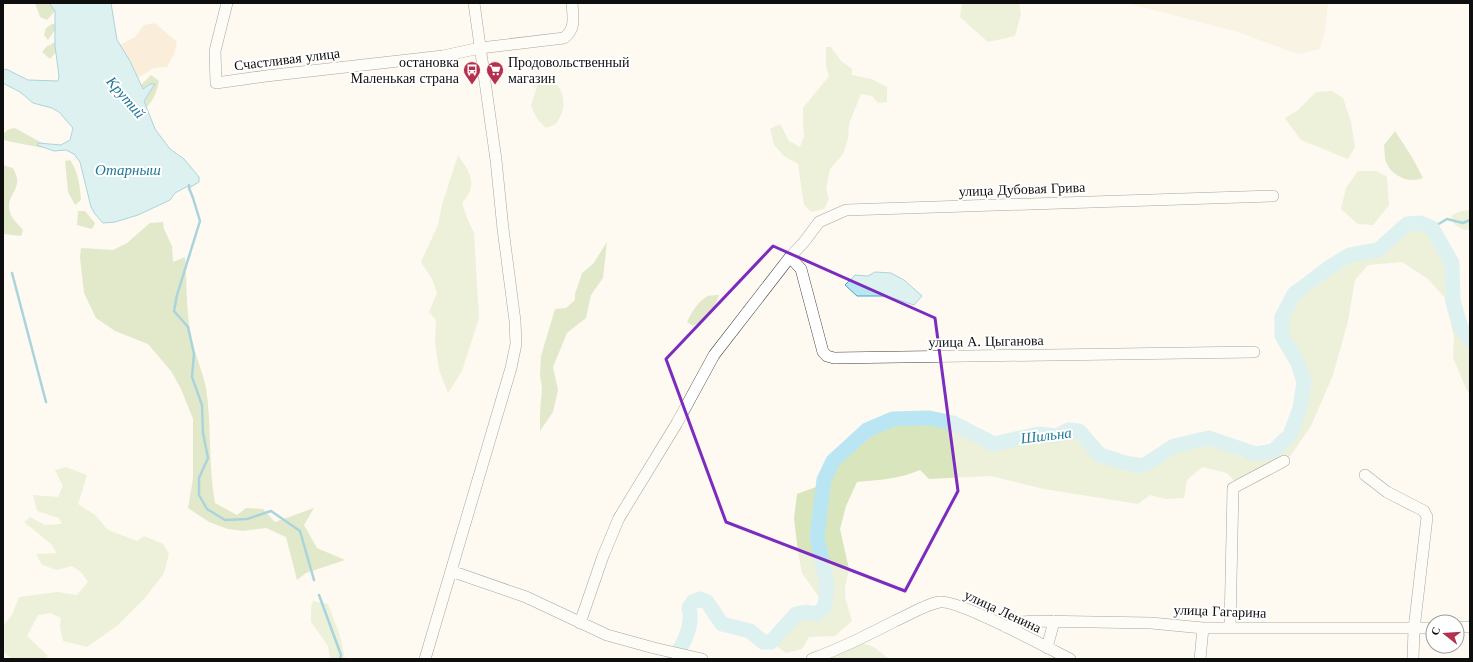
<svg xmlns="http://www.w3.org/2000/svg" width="1473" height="662" font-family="'Libre Baskerville',serif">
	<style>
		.farmland { fill: #f2ead3 }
		.green { fill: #d9e6bd }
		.forest { fill: #c0d69d }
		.sand { fill: #f6e1c1 }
		.water { fill: #b9e6f2; stroke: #46a7c3 }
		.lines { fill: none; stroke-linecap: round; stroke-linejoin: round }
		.stream { stroke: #46a7c3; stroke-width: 2.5 }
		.river { stroke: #b9e6f2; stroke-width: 15 }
		.minor-casing { stroke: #414141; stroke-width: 12 }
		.minor { stroke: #fff; stroke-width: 11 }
		.marked { fill: none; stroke: #7b2cbf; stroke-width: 3; stroke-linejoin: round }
		.labels { text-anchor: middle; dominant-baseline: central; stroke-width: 4; stroke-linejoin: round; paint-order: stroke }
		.street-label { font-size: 14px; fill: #0e0e0e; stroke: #fff }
		.poi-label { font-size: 14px; fill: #0e0e0e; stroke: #fff; text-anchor: end }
		.water-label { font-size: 15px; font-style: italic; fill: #217897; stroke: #fff }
	</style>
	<rect width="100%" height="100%" fill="#fef9f1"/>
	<!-- farmland -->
	<path class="farmland" d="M1126,3H1328L1325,29L1320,49L1298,54L1235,31Z"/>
	<!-- green -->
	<path class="green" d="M962,3H1019L1021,14L1015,36L988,42L960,17Z
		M826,47H831L841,61L852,69V75L871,79L887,87V102L878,103L872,96L861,94L849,124L848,139L843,154L830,169L826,189L829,199L824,209L811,212L804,205L798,164L784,156L774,145L770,129L780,124L789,141L800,147L804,136L803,124V108L829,76L826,66Z
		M540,76C558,78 565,93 563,109C562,114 558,120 556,124L546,128L538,120L531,106Z
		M1332,91L1343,98L1351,122L1355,147L1348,159L1301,140L1285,118L1298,110L1316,92Z
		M458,155C470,173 479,184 462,203L467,218L474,233L479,318L462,371L448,393L439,370L435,342L436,320L429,312L437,293L432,279L421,262L438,225L442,205Z
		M1358,171H1377L1387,177L1389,205L1373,225L1358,224L1341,209L1346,188Z
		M1468,210L1470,211V229L1464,230L1454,224L1451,216L1458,212Z
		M1420,223L1432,228L1452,263L1453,301L1461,328L1470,340V395L1466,389L1453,357L1454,336L1444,297L1428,279L1402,262L1368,265L1355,280L1348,321L1333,375L1311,426L1291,455L1284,461L1236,483L1227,473L1202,467L1187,480L1184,498L1165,499L1150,495L1138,504L1044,489L991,476L929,479L920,470C899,479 878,480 857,482L846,506L840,529L849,569L845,587V597L852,621L835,636L809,637L802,649L786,653L771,642L796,614L805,612L817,614L825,606L802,573L798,552L794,518L797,494L816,487L824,480L833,461L867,430L893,419L929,418L953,423L994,444L1038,434L1057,436L1068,430L1079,431L1100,455L1125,463L1143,466L1174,446L1209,438L1212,443L1241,457L1273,451L1290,435L1300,408L1304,382L1298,363L1282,336V317L1294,294L1330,267L1350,255L1378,250L1407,224Z
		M66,467L87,475L78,504L95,515L108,530L137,541L144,536L163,544L169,554L164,573L145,598L117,626L87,647L63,641L60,627L61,618L50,613L38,615L27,636L48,656L45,659H11L3,651V626L12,615L19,597L57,592L77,595L88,582L81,572L72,566L57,570L42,565L36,554L57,553L50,543L24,522L30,517L45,525L62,524L59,518L37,511L33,495L58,497L63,486L55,470Z
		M313,601L328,604L340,636L345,659H330L328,646L311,622V608Z
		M859,642L874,647L889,659H824Z"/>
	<!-- forest -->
	<path class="forest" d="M35,3H49L55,11L47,20L40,17Z
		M52,24H55V30L48,40L44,35L46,28Z
		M55,42L56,52L50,59L42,52L46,47Z
		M151,75L159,81C157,91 154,99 147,107L144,101L148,95L150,84L143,89L141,85Z
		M15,128L44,144L43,148L7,141L3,139C3,131 8,129 15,128Z
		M1395,131L1412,157L1423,178C1410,183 1394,178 1387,164C1384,159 1385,151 1384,145Z
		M70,160C78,171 80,186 81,200L75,205L68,192L65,161Z
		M3,165L13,168C26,190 4,194 10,212C11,218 19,225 23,230L21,236L3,234Z
		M78,211H85L95,223L92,229L77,225Z
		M163,222L164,229L172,246L173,262L185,257C187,282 186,306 190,330C193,350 202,369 206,388C212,427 208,465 215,503L237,515L246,508L263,509L275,522L314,508L304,525L317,548L345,560L306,573L297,580L286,537L266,528L243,531L228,529L209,522L188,508L193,479V419L181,389L171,371L148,344L115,331L96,318L84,293L80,257L81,248L113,250L127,243L150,223Z
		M607,242L603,278L591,295L586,318L567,333L553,367L558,390L553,412L540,431V412L542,388L540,376L541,356L555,309L566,308L575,300V294L582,273L593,264Z
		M719,295C713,311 709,320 693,326L687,322C691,313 699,300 708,296C711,295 716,295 719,295Z"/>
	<!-- sand -->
	<path class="sand" d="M155,23L177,42L174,54L167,67L154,68L138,78L130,61L120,45L135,37L144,25Z"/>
	<!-- water -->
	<path class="water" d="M49,3H111L117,40L130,61L143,89L150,84H155L144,101L155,129L170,149L184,159L199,177V182L189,188L188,186L175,193L170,200L138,215L115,222L103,223L95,214L91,207L80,162L74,154L66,150L54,151L37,145L38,143L61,145L70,140L73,128L59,112L52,108L33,103L20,92L3,83V70L6,69L28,80L58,81L59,76L55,46V11Z
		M875,272L891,273L904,280L922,296L914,305L886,296H857L845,285L855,275L868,276Z"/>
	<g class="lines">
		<!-- stream -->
		<path class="stream" d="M189,185V188L193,198L200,221L177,295L174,311L188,327L194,354L192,377L202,405L203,433L208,458L199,478V495L207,509L225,520L247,519L271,511L300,531L314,580
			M1432,228L1447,219L1463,223L1470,220
			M12,273L46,402
			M319,595L341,655L340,659"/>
		<!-- river -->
		<path class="river" d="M674,659C683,644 694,626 689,608L693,602L700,599L707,602L722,624L750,631L763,642H771L796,614L805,612L817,614L825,606L827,586L817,536L824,480L833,461L867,430L893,419L929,418L953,423L994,444L1038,434L1057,436L1068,430L1079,431L1100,455L1125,463L1143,466L1174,446L1209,438L1256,454L1273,451L1290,435L1300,408L1304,382L1298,363L1282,336V317L1294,294L1330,267L1350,255L1378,250L1407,224L1420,223L1432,228L1452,263L1453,301L1461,328L1470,340"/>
		<!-- minor casing -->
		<g class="minor-casing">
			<path id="minor" d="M227,3L215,51L216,83L266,76L443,56L480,48L564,38C576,29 573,17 572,3
				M790,257L801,269L823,352L827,356L834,358L1254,352
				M1365,475L1387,492L1424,511L1427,517L1414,629L1413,659
				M451,571L526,597L607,635L654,648L702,659
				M580,623L603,556L619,518L677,423L714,355L790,257L804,242L819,222L846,210L1273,196
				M1006,627L1021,622L1036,621L1151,623L1203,628H1433
				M1230,627L1233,488L1284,461
				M1457,627H1470
				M1047,648L1054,621
				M425,659L511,368L516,344L515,321L503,229L496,160L474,3
				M812,659C840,649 868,635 895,621C909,615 924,605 939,602C959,599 1047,648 1070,659
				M1200,659L1203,628"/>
		</g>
		<!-- minor -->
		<use href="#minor" class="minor"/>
	</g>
	<!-- marked area -->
	<path d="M0 0H1473V662H0ZM773,246L935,318L958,491L905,591L726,522L666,359Z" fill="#fef9f1" fill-opacity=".55" fill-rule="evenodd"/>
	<path class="marked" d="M773,246L935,318L958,491L905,591L726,522L666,359Z"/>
	<!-- icons -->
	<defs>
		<g id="bus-pin" transform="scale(0.9)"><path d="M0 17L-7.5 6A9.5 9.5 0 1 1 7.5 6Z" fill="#b4304d" stroke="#fff"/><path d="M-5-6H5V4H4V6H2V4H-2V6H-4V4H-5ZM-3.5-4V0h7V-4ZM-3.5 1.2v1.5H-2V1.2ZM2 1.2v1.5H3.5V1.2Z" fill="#fff"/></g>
		<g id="supermarket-pin" transform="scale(0.9)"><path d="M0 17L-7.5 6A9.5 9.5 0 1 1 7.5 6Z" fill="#b4304d" stroke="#fff"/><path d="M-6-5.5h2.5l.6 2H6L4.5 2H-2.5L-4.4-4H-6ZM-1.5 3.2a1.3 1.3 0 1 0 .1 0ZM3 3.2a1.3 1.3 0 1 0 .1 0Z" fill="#fff"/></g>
	</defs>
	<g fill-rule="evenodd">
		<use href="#bus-pin" x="472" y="70"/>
		<use href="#supermarket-pin" x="495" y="70"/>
	</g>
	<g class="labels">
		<!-- street labels -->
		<g class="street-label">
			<text transform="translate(287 59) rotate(-7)">Счастливая улица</text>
			<text transform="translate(1022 189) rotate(-2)">улица Дубовая Грива</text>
			<text transform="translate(986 341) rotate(-1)">улица А. Цыганова</text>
			<text transform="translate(1003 611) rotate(25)">улица Ленина</text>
			<text transform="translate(1220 611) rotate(2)">улица Гагарина</text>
		</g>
		<!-- poi labels -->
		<g class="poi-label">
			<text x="459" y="62">остановка<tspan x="459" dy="16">Маленькая страна</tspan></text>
			<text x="508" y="62" text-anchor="start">Продовольственный<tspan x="508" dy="16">магазин</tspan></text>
		</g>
		<!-- water labels -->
		<g class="water-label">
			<text transform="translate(126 97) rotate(49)">Крутий</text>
			<text x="128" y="169">Отарныш</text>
			<text transform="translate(1046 435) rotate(-7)">Шильна</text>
		</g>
	</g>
	<!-- border -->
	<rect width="1473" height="662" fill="none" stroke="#0e0e0e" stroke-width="8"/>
	<!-- north arrow -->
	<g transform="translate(1445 634) rotate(287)"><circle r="19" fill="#ffffff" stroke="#9f9f9f"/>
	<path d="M0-3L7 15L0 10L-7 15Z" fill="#b4304d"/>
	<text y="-6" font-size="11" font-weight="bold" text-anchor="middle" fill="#0e0e0e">С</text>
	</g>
</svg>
